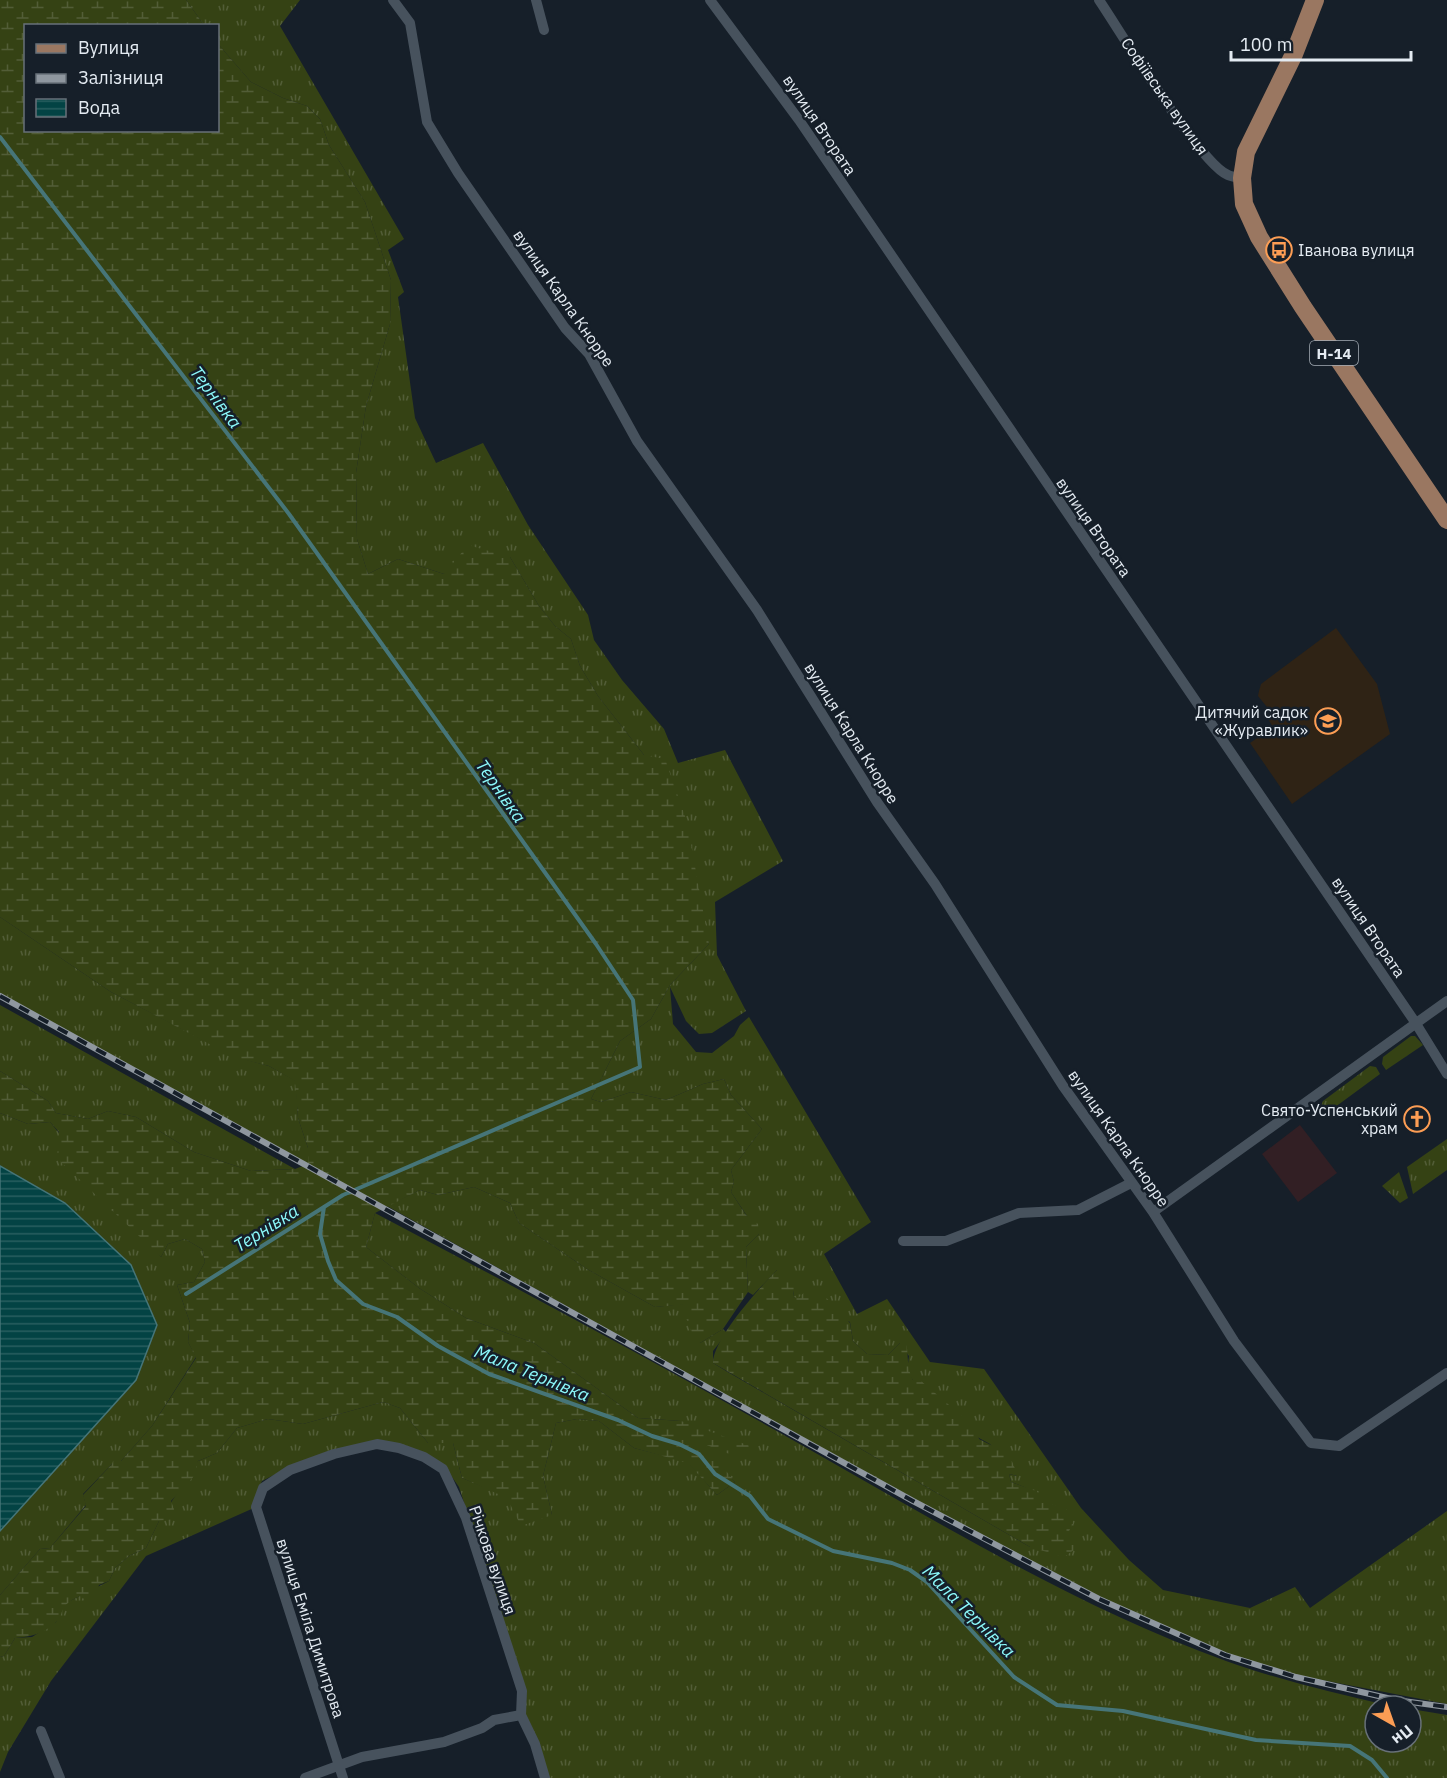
<svg xmlns="http://www.w3.org/2000/svg" width="1447" height="1778" font-family="'IBM Plex Sans',sans-serif">
	<style>
		.education { fill: #2f2315 }
		.medical { fill: #321f24 }
		.grass { fill: url(#grass-tufts) }
		.wetland { fill: url(#wetland-marsh) }
		.water { fill: url(#water-rules); stroke: #467578; stroke-width: 1.5 }
		.lines { fill: none; stroke-linecap: round; stroke-linejoin: round }
		.stream { stroke: #467578; stroke-width: 4 }
		.minor { stroke: #47525d; stroke-width: 10 }
		.primary { stroke: #9a7761; stroke-width: 18 }
		.rail-casing { stroke: #8f979f; stroke-width: 6 }
		.rail { stroke: #161f29; stroke-width: 4; stroke-dasharray: 11; stroke-linecap: butt }
		.labels { text-anchor: middle; dominant-baseline: central; stroke-width: 5; stroke-linejoin: round; paint-order: stroke }
		.shield { fill: #161f29; stroke: #a6aeb6; stroke-width: 1.5 }
		.shield-label { font-size: 15px; font-weight: bold; fill: #e4ebf2 }
		.street-label { font-size: 16px; fill: #e4ebf2; stroke: #161f29 }
		.poi-label { font-size: 16px; fill: #e4ebf2; stroke: #161f29; text-anchor: end }
		.water-label { font-size: 18px; font-style: italic; fill: #8cf9fb; stroke: #161f29 }
	</style>
	<defs>
		<pattern id="grass-tufts" width="24" height="20" patternUnits="userSpaceOnUse" patternTransform="scale(1.5)"><rect width="24" height="20" fill="#354214"/><path d="M3 7l-1-3M5 7V3M7 7l1-3M15 17l-1-3M17 17v-4M19 17l1-3" fill="none" stroke="#525d37"/></pattern>
		<pattern id="wetland-marsh" width="20" height="14" patternUnits="userSpaceOnUse" patternTransform="scale(1.5)"><rect width="20" height="14" fill="#354214"/><path d="M1 5h8M5 5V1M11 12h8M15 12V8" fill="none" stroke="#525d37"/></pattern>
		<pattern id="water-rules" width="6" height="5" patternUnits="userSpaceOnUse" patternTransform="scale(1.5)"><rect width="6" height="5" fill="#034344"/><path d="M0 2.5h6" fill="none" stroke="#285e5f"/></pattern>
	</defs>
	<rect width="100%" height="100%" fill="#161f29"/>
	<!-- education -->
	<path class="education" d="M1336,628L1377,684L1390,734L1292,804L1250,743L1273,727L1266,716L1271,712L1258,696L1259,691L1261,684Z"/>
	<!-- medical -->
	<path class="medical" d="M1300,1125L1337,1173L1298,1202L1262,1154Z"/>
	<!-- grass -->
	<path class="grass" d="M186,0H300L280,26L404,239L388,250L404,292L398,297L415,418L436,463L483,443L528,525L588,615L594,640L622,680L664,729L678,763L725,750L783,861L715,902L717,955L746,1011L712,1033L699,1034L686,1021L670,987L673,1024L696,1052L712,1053L734,1036L740,1025L749,1017L871,1222L824,1254L857,1314L887,1299L930,1362L984,1369L1081,1508L1129,1560L1163,1590L1250,1608L1295,1587L1310,1608L1447,1511V1704L1296,1675L1226,1654L1143,1619L914,1500L387,1206L420,1190L438,1195L474,1187L510,1203L519,1223L587,1269L655,1307L693,1303L700,1343L723,1329L727,1333L713,1351V1363L726,1371L1030,1547L1069,1531C1051,1502 1042,1493 1011,1482L1009,1474L1017,1476L990,1444L979,1438L913,1380L907,1371L909,1356L900,1343L888,1355L867,1354L853,1341L850,1322L793,1297L794,1290L777,1270L753,1295L748,1292L746,1247L759,1234L731,1192L734,1182L731,1170L762,1129L731,1095L724,1079L703,1084L666,1100L631,1092L601,1102L591,1099L620,1041L651,1019L670,985L709,944L644,755L598,696L580,666L571,639L555,626L539,606L510,557L444,574L398,559L368,574L357,539L356,473L366,406L390,324L391,280L365,202L329,145L320,119L307,106L283,98L251,82L218,44V26L204,25Z
		M0,917L111,992L236,1057L269,1066L296,1081L298,1118L308,1148V1164L0,994Z
		M0,1005L295,1169L251,1171L194,1152L136,1117L108,1111L88,1119L56,1113L48,1101L0,1071Z
		M1411,1036H1415L1423,1045L1386,1070L1382,1064L1383,1057Z
		M1370,1066L1376,1067L1380,1074L1327,1113L1321,1105L1323,1101Z
		M0,1113L28,1124L50,1122L161,1257L168,1244L185,1239L202,1249L205,1262L194,1282L177,1285L190,1323L188,1342L196,1357L152,1426L121,1461L112,1464L83,1494L86,1505L50,1548L40,1549L0,1595V1531L136,1380L157,1325L130,1265L65,1203L0,1166Z
		M1447,1139V1170L1413,1194L1407,1167Z
		M1399,1172L1408,1198L1400,1203L1382,1186Z
		M375,1213C509,1284 643,1355 775,1430C918,1510 1071,1606 1226,1661C1279,1680 1335,1693 1390,1706H1375V1742H1411V1709L1447,1715V1778H549L525,1716V1691L459,1487L445,1467L376,1441L288,1468L262,1481L254,1500L256,1507L146,1556L51,1681L8,1752L0,1772V1657L4,1656L15,1638L32,1637L56,1622L61,1608L68,1602L109,1581L115,1568L129,1556L146,1548L159,1521L198,1461L217,1453L237,1428L268,1419L303,1424L383,1402L400,1408L428,1443H453L462,1478L552,1515L543,1476L556,1423L577,1419L599,1421L634,1448L688,1462L717,1495L735,1482L681,1421L638,1418L534,1343L466,1318L419,1288L366,1247Z"/>
	<!-- wetland -->
	<path class="wetland" d="M0,0H186L204,25L26,26V130H218V44L251,82L283,98L307,106L320,119L329,145L365,202L391,280L390,324L366,406L356,473L357,539L368,574L398,559L444,574L468,545L510,557L539,606L555,626L571,639L580,666L598,696L644,755L665,759L687,822L709,944L670,985L651,1019L620,1041L591,1099L601,1102L631,1092L666,1100L703,1084L724,1079L731,1095L762,1129L731,1170L734,1182L731,1192L746,1215L758,1224L759,1234L746,1247L748,1292L723,1329L700,1343L693,1336L685,1315L692,1304L655,1307L587,1269L519,1223L510,1203L474,1187L438,1195L420,1190L375,1213L366,1247L419,1288L466,1318L534,1343L638,1418L681,1421L753,1447L732,1455L704,1444L735,1482L717,1495L688,1463L634,1448L599,1421L577,1419L556,1423L543,1476L552,1515L521,1526L507,1498L462,1478L453,1443H428L400,1408L383,1402L303,1424L268,1419L237,1428L217,1453L198,1461L195,1475L171,1501L174,1509L172,1519L159,1521L146,1548L129,1556L115,1568L109,1581L99,1585L94,1600L88,1602L80,1596C56,1607 67,1611 55,1623C44,1634 29,1637 15,1638L4,1656L0,1657V1595L40,1549L50,1548L86,1506L83,1495L112,1464L114,1458L121,1461L152,1426L196,1358L188,1342L190,1323L177,1285L194,1282L205,1262L202,1249L185,1239L168,1244L161,1257L57,1158L59,1132L50,1122L28,1124L0,1113V1071L48,1101L56,1113L88,1119L108,1111L136,1117L194,1152L251,1171L295,1169L308,1164V1148L298,1118L295,1081L269,1066L236,1058L111,992L0,917Z
		M789,1269L796,1277L793,1297L798,1298L806,1291H820L850,1323L853,1341L867,1354L888,1355L900,1343L906,1342C909,1356 906,1368 913,1380L921,1381L976,1428L979,1439L1009,1454L1018,1476L1009,1474L1011,1482L1036,1491L1053,1505L1065,1507L1073,1523L1069,1531L1078,1532L1081,1545L1064,1557L1030,1547L713,1363C713,1339 759,1288 777,1270Z"/>
	<!-- water -->
	<path class="water" d="M0,1166L65,1203L131,1265L157,1325L136,1380L0,1531Z"/>
	<g class="lines">
		<!-- stream -->
		<path class="stream" d="M0,137L289,514L596,944L633,1000L640,1067L343,1195L186,1294
			M324,1207L320,1234L328,1261L336,1280L363,1304L397,1317L438,1346L489,1374L618,1420L652,1436L679,1444L699,1454L715,1474L750,1496L768,1519L833,1551L892,1563L910,1570L927,1582L1014,1677L1057,1705L1123,1711L1256,1740L1350,1746L1372,1760L1387,1778"/>
		<!-- minor -->
		<path class="minor" d="M393,0L410,23L427,122L458,173L565,328L589,354L637,441L757,610L877,802L935,884L1063,1086L1153,1212L1234,1341L1311,1443L1339,1446L1447,1373
			M536,0L544,30
			M710,0L799,120L1415,1022L1447,1074
			M1099,0C1120,31 1200,164 1228,175C1232,177 1237,177 1242,178
			M1153,1212L1447,1001
			M903,1241H946L1019,1213L1078,1210L1131,1183
			M41,1731L60,1778
			M305,1778L362,1757L444,1742L482,1728L494,1720L521,1715
			M343,1778L256,1507L263,1488L290,1470L334,1454L377,1444L399,1448L424,1457L443,1469L466,1518L522,1691L521,1715L535,1744L545,1778"/>
		<!-- primary -->
		<path class="primary" d="M1315,0L1294,54L1246,152L1242,178L1244,204L1259,237L1303,307L1447,520"/>
		<!-- rail casing -->
		<g class="rail-casing">
			<path id="rail" d="M0,996L913,1501L1099,1599L1225,1655L1296,1677L1396,1700L1447,1707"/>
		</g>
		<!-- rail -->
		<use href="#rail" class="rail"/>
	</g>
	<!-- icons -->
	<defs>
		<g id="bus-ring" transform="scale(1.35)"><circle r="9.5" fill="#161f29" stroke="#fc9d54" stroke-width="1.5"/><path d="M-5-6H5V4H4V6H2V4H-2V6H-4V4H-5ZM-3.5-4V0h7V-4ZM-3.5 1.2v1.5H-2V1.2ZM2 1.2v1.5H3.5V1.2Z" fill="#fc9d54"/></g>
		<g id="school-ring" transform="scale(1.35)"><circle r="9.5" fill="#161f29" stroke="#fc9d54" stroke-width="1.5"/><path d="M0-5L7-2L0 1L-7-2ZM-4 1L0 2.5L4 1V4Q0 6-4 4Z" fill="#fc9d54"/></g>
		<g id="church-ring" transform="scale(1.35)"><circle r="9.5" fill="#161f29" stroke="#fc9d54" stroke-width="1.5"/><path d="M-1.2-6h2.4v3.5h3.3v2.4h-3.3V6h-2.4V-.1h-3.3v-2.4h3.3Z" fill="#fc9d54"/></g>
	</defs>
	<g fill-rule="evenodd">
		<use href="#bus-ring" x="1279" y="250"/>
		<use href="#school-ring" x="1328" y="721"/>
		<use href="#church-ring" x="1417" y="1119"/>
	</g>
	<g class="labels">
		<!-- shield labels -->
		<rect class="shield" x="1310" y="341" width="48" height="24" rx="4.5"/>
		<g class="shield-label">
			<text x="1334" y="353">Н-14</text>
		</g>
		<!-- street labels -->
		<g class="street-label">
			<text transform="translate(1165 96) rotate(55)">Софіївська вулиця</text>
			<text transform="translate(820 125) rotate(56)">вулиця Втората</text>
			<text transform="translate(564 298) rotate(55)">вулиця Карла Кнорре</text>
			<text transform="translate(1094 527) rotate(55)">вулиця Втората</text>
			<text transform="translate(852 733) rotate(58)">вулиця Карла Кнорре</text>
			<text transform="translate(1369 927) rotate(56)">вулиця Втората</text>
			<text transform="translate(1119 1138) rotate(55)">вулиця Карла Кнорре</text>
			<text transform="translate(493 1560) rotate(71)">Річкова вулиця</text>
			<text transform="translate(311 1628) rotate(72)">вулиця Еміла Димитрова</text>
		</g>
		<!-- poi labels -->
		<g class="poi-label">
			<text x="1298" y="250" text-anchor="start">Іванова вулиця</text>
			<text x="1308" y="712">Дитячий садок<tspan x="1308" dy="18">«Журавлик»</tspan></text>
			<text x="1398" y="1110">Свято-Успенський<tspan x="1398" dy="18">храм</tspan></text>
		</g>
		<!-- water labels -->
		<g class="water-label">
			<text transform="translate(216 397) rotate(53)">Тернівка</text>
			<text transform="translate(501 791) rotate(55)">Тернівка</text>
			<text transform="translate(266 1228) rotate(-32)">Тернівка</text>
			<text transform="translate(532 1373) rotate(22)">Мала Тернівка</text>
			<text transform="translate(969 1611) rotate(45)">Мала Тернівка</text>
		</g>
	</g>
	<!-- legend -->
	<rect x="24" y="24" width="195" height="108" fill="#161f29" stroke="#687179" stroke-width="1.5"/>
	<rect x="36" y="44" width="30" height="9" fill="#9a7761" stroke="#687179" stroke-width="1.5"/>
	<text x="78" y="54" font-size="18" fill="#e4ebf2">Вулиця</text>
	<rect x="36" y="74" width="30" height="9" fill="#8f979f" stroke="#687179" stroke-width="1.5"/>
	<text x="78" y="84" font-size="18" fill="#e4ebf2">Залізниця</text>
	<rect x="36" y="99" width="30" height="18" fill="url(#water-rules)" stroke="#687179" stroke-width="1.5"/>
	<text x="78" y="114" font-size="18" fill="#e4ebf2">Вода</text>
	<!-- north arrow -->
	<g transform="translate(1393 1724) rotate(140)"><circle r="28" fill="#161f29" stroke="#687179" stroke-width="1.5"/>
	<path d="M0-4.5L10 22L0 15L-10 22Z" fill="#fc9d54"/>
	<text y="-9" font-size="16" font-weight="bold" text-anchor="middle" fill="#e4ebf2">Пн</text>
	</g>
	<!-- scale -->
	<path d="M1231 51v9h180v-9" fill="none" stroke="#e4ebf2" stroke-width="3"/>
	<text x="1240" y="51" font-size="18" fill="#e4ebf2" stroke="#161f29" stroke-width="4.5" paint-order="stroke">100 m</text>
</svg>
